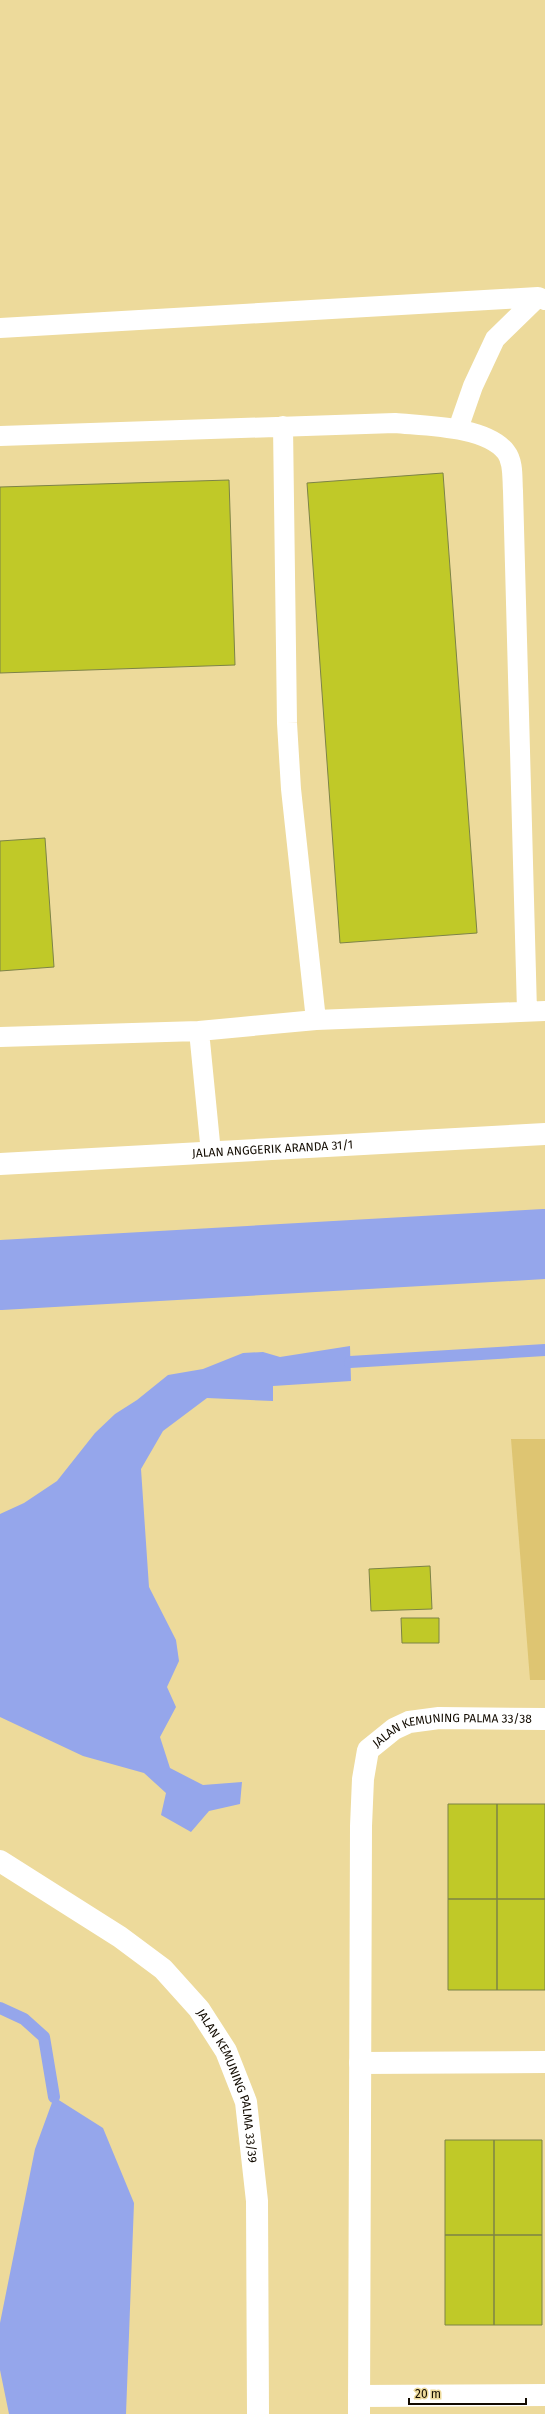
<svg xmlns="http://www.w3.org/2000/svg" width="545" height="2414" font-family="'Fira Sans',sans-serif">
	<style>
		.green { fill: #dec572 }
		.water { fill: #95a6eb }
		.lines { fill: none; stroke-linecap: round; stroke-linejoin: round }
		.stream { stroke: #95a6eb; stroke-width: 12 }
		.river { stroke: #95a6eb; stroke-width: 70 }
		.building { fill: #c0c928; stroke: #7d8347 }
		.lane { stroke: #fff; stroke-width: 20 }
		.street { stroke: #fff; stroke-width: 22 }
		.secondary { stroke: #fff; stroke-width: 22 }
		.labels { text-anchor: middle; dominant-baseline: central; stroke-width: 4; stroke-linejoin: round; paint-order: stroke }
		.street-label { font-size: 12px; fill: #120b00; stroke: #edda9b }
	</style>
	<rect width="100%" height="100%" fill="#edda9b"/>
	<!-- green -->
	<path class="green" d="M511,1439H545V1680H530Z"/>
	<!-- water -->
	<path class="water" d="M350,1346L351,1381L273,1386V1401L207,1398L163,1431L141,1469L149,1587L176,1640L179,1661L167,1687L176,1707L160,1737L170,1768L203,1785L242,1782L240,1804L209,1811L191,1832L161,1815L166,1793L144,1773L83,1756L0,1717V1514L24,1503L57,1481L95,1433L115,1414L137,1400L168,1375L203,1369L243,1353L263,1352L280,1357Z
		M54,2097L103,2128L134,2203L126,2414H9L0,2370V2323L35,2149Z"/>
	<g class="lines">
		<!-- stream -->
		<path class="stream" d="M350,1362L545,1350
			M0,2008L24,2019L44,2037L54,2097"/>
		<!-- river -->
		<path class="river" d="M0,1275L545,1244"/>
	</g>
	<!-- building -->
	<path class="building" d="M443,473L477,933L340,943L307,483Z
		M229,480L235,665L0,673V487Z
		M45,838L54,967L0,971V841Z
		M430,1566L432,1609L371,1611L369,1569Z
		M401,1618H439V1643H402Z
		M448,1804H497V1899H448Z
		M497,1804H545V1899H497Z
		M448,1899H497V1990H448Z
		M497,1899H545V1990H497Z
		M445,2140H494V2235H445Z
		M494,2140H542V2235H494Z
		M445,2235H494V2325H445Z
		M494,2235H542V2325H494Z"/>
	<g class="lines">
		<!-- lane -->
		<path class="lane" d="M0,328L538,297L545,300
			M283,426L287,723L291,789L316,1020
			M458,429L473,386L495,339L538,297
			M0,436L395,423C425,426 486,426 506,452C514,462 512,479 513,491L527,1011
			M199,1031L211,1153
			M0,1037L199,1031L316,1020L545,1011"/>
		<!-- street -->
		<g class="street">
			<path id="s1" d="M0,1164L545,1134"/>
			<path d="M360,2063L545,2062"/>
			<path d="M359,2396L545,2395"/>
			<path id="s2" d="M359,2414L361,1826L363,1779L368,1750L394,1729L409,1722L439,1718L545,1719"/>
		</g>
		<!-- secondary -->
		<path class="secondary" id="s3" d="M0,1861L120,1937L163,1969L199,2009L226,2051L246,2102L257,2201L258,2414"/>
	</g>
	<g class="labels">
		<!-- street labels -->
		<g class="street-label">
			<text stroke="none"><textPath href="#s1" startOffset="273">JALAN ANGGERIK ARANDA 31/1</textPath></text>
			<text stroke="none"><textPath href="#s2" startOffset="755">JALAN KEMUNING PALMA 33/38</textPath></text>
			<text stroke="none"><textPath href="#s3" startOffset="333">JALAN KEMUNING PALMA 33/39</textPath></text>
		</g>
	</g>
	<!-- scale -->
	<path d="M409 2398v6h117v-6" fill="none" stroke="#120b00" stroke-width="2"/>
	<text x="415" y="2398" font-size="12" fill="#120b00" stroke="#edda9b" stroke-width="3" paint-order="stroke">20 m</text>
</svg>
